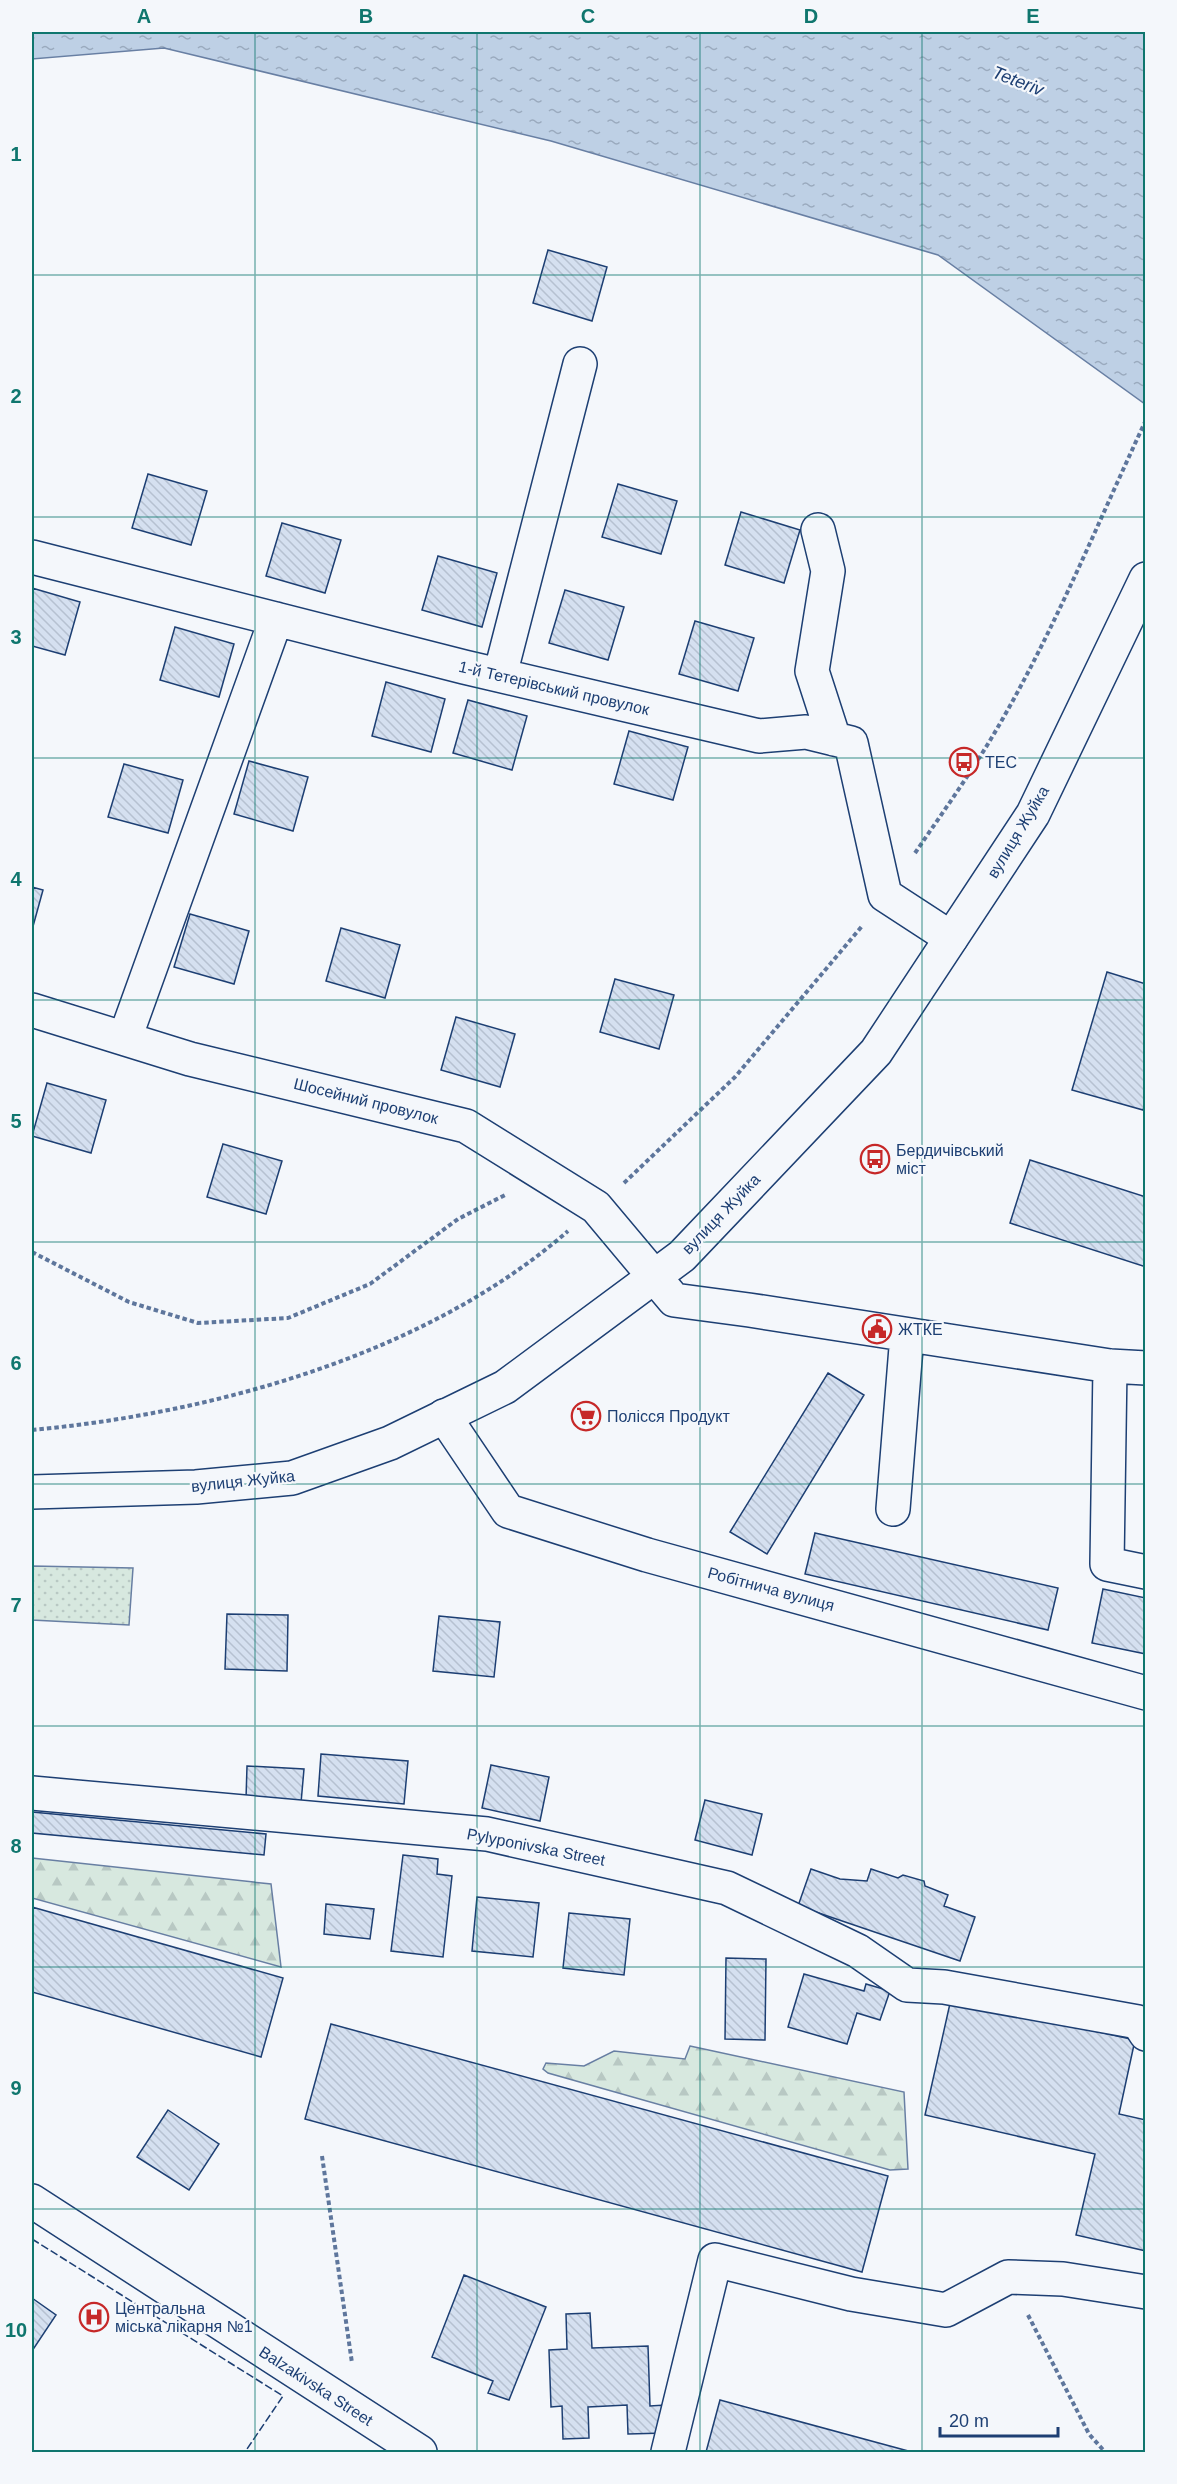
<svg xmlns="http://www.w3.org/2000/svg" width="1177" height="2484" font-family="Helvetica,sans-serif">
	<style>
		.grass { fill: url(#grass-dots); stroke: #687fa3; stroke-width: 1.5 }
		.forest { fill: url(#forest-firs); stroke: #687fa3; stroke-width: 1.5 }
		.water { fill: url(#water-ripples); stroke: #687fa3; stroke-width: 1.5 }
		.building { fill: url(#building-back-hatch); stroke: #1d3f73; stroke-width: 1.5 }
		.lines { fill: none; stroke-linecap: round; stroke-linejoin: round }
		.minor-casing { stroke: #1d3f73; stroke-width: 36 }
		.highway-casing { stroke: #1d3f73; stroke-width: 36 }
		.path { stroke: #5e769c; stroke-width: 4; stroke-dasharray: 4.5 3; stroke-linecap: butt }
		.minor { stroke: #f4f7fb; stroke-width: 33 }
		.highway { stroke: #f4f7fb; stroke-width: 33 }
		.fence { stroke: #1d3f73; stroke-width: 1.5; stroke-dasharray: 8 3; stroke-linecap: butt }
		.grid { fill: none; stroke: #0f766e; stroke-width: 1.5; stroke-opacity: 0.55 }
		.labels { text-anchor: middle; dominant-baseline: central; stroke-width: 4.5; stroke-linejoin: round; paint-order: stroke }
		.street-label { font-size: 16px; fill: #1d3f73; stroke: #f4f7fb }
		.poi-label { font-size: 16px; fill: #1d3f73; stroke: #f4f7fb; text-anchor: start }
		.water-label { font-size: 18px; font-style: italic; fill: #1d3f73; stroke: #f4f7fb }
		.neatline { fill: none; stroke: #0f766e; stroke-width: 2 }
		.grid-label { font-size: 20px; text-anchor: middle; font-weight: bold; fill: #0f766e }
	</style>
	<defs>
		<pattern id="grass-dots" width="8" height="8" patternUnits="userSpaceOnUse" patternTransform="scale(1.5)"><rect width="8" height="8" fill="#d7e8df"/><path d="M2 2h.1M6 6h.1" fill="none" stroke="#b8c8c3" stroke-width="1.8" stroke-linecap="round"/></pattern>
		<pattern id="forest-firs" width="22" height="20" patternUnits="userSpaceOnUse" patternTransform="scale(1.5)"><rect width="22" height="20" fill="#d7e8df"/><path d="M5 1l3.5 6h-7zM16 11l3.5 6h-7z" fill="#b8c8c3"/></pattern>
		<pattern id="water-ripples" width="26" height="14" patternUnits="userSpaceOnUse" patternTransform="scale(1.5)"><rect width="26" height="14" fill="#bed0e5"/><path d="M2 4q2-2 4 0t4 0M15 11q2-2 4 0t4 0" fill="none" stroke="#9aaabe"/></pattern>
		<pattern id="building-back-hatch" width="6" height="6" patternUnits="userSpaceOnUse" patternTransform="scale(1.5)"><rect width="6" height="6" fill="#d5e0f0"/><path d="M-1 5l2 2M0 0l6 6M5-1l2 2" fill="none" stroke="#b6c1d1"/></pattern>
	</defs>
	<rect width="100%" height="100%" fill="#f4f7fb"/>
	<!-- grass -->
	<path class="grass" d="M32,1566L133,1568L129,1625L32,1620Z"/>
	<!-- forest -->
	<path class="forest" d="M32,1858L271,1884L281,1967L32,1898Z
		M690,2046L904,2092L908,2169L890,2170L548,2073L543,2069L546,2063L584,2066L614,2051L685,2059Z"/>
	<!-- water -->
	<path class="water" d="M32,32H1145V404L938,255L551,141L164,48L32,59Z"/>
	<!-- building -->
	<path class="building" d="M548,250L607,267L592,321L533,303Z
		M148,474L207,491L191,545L132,528Z
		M618,484L677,501L661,554L602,537Z
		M741,512L800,530L784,583L725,565Z
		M282,523L341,540L325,593L266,576Z
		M438,556L497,573L482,627L422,610Z
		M32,588L80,602L65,655L32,646Z
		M565,590L624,607L608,660L549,643Z
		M695,621L754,638L738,691L679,674Z
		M175,627L234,644L219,697L160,680Z
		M386,682L445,699L431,752L372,736Z
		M468,700L527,716L512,770L453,753Z
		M629,731L688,747L673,800L614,784Z
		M249,761L308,777L293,831L234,814Z
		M124,764L183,780L168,833L108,817Z
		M32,887L43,890L32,930Z
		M190,914L249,931L234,984L174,967Z
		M341,928L400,945L385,998L326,981Z
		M1107,972L1146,984V1101L1143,1110L1072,1090Z
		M615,979L674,995L659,1049L600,1032Z
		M456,1017L515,1034L500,1087L441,1070Z
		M47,1083L106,1100L91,1153L32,1136Z
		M223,1144L282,1161L266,1214L207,1197Z
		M1030,1160L1146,1197V1267L1010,1223Z
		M828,1373L864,1395L767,1554L730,1532Z
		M815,1533L1058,1588L1048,1630L805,1574Z
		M1103,1589L1146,1598V1654L1092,1643Z
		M227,1614L288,1615L287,1671L225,1669Z
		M439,1616L500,1622L494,1677L433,1671Z
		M321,1754L408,1761L404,1804L318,1796Z
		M491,1765L549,1777L540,1821L482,1808Z
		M247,1766L304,1769L301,1803L246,1799Z
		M705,1800L762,1814L752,1855L695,1840Z
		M32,1812L266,1834L264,1855L32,1833Z
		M403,1855L438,1859L437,1874L452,1876L443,1957L391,1951Z
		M811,1869L840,1879L867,1881L871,1869L898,1878L903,1875L924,1881L925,1886L948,1895L944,1906L975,1917L960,1961L798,1906Z
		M477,1897L539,1903L533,1957L472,1951Z
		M326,1904L374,1909L370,1939L324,1934Z
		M32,1907L283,1978L261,2057L32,1992Z
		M569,1913L630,1919L624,1975L563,1968Z
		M726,1958L766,1959L765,2040L725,2039Z
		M804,1974L864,1991L866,1984L890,1991L880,2020L857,2013L847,2044L788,2027Z
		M951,1999L1135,2040L1119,2114L1146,2120V2251L1076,2235L1095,2154L925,2115Z
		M331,2024L888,2176L862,2272L305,2119Z
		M168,2110L219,2144L189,2190L137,2157Z
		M464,2275L546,2307L509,2400L488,2393L493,2381L432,2357Z
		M32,2298L56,2315L32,2351Z
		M590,2313L592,2348L648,2346L650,2406L665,2405V2433L628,2434L627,2405L588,2407L589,2438L563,2439L562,2406L551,2407L549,2350L567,2349L566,2314Z
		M720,2400L912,2452H706Z"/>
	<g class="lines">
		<!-- minor casing -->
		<g class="minor-casing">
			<path id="minor" d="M818,530L828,571L812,671L834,739
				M32,557L464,667L759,736L806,732L851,743L885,895L951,938
				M500,675L580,364
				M32,1010L190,1059L466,1126L596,1207L674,1300L749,1310L1110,1366L1146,1368
				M125,1038L276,619
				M1110,1366L1107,1564L1146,1572
				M444,1416L508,1511L647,1555L1146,1693
				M893,1509L907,1335
				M32,1793L487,1834L727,1888L858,1951L907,1985L944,1987L1138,2022L1146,2034
				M32,2201L420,2452
				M668,2452L715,2260L851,2294L946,2310L1008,2277L1063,2279L1146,2292"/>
		</g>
		<!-- highway casing -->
		<g class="highway-casing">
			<path id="highway" d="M32,1492L196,1487L292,1478L390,1443L505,1387L682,1256L876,1052L1033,814L1146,579"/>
		</g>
		<!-- path -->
		<path class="path" d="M915,853C945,809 976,766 1002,720C1057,624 1099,520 1146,420
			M624,1183L735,1077L863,925
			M32,1252L129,1302L198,1323L288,1318L370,1284L458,1219L507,1194
			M32,1430C215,1413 427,1354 568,1231
			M322,2156L352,2363
			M1028,2315L1089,2434L1105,2452"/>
		<!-- minor -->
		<use href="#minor" class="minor"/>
		<!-- highway -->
		<use href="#highway" class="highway"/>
		<!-- fence -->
		<path class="fence" d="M32,2239L283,2396L245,2452"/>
	</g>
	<!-- grid -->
	<path class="grid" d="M255,32V2452M477,32V2452M700,32V2452M922,32V2452M32,275H1146M32,517H1146M32,758H1146M32,1000H1146M32,1242H1146M32,1484H1146M32,1726H1146M32,1967H1146M32,2209H1146"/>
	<!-- icons -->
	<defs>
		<g id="bus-ring" transform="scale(1.5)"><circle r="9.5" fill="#f4f7fb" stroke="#c62828" stroke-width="1.5"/><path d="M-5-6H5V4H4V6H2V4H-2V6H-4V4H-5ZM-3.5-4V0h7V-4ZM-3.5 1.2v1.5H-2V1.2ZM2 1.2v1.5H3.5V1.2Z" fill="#c62828"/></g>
		<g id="civic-ring" transform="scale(1.5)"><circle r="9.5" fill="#f4f7fb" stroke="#c62828" stroke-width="1.5"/><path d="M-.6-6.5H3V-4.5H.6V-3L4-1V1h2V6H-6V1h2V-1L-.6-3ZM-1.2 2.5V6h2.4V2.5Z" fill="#c62828"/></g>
		<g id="supermarket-ring" transform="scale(1.5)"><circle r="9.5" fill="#f4f7fb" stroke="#c62828" stroke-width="1.5"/><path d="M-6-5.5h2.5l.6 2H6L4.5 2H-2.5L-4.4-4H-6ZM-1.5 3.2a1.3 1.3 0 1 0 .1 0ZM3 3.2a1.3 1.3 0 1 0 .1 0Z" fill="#c62828"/></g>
		<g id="hospital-ring" transform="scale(1.5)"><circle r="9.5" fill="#f4f7fb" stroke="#c62828" stroke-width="1.5"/><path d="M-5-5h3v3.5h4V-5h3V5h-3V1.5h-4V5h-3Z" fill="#c62828"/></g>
	</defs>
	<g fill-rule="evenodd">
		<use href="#bus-ring" x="964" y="762"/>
		<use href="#bus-ring" x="875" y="1159"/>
		<use href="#civic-ring" x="877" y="1329"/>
		<use href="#supermarket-ring" x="586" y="1416"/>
		<use href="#hospital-ring" x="94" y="2317"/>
	</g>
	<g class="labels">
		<!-- street labels -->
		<g class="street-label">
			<text transform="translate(554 688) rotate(13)">1-й Тетерівський провулок</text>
			<text transform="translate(1018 832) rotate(-59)">вулиця Жуйка</text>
			<text transform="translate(366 1101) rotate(14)">Шосейний провулок</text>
			<text transform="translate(721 1214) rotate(-46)">вулиця Жуйка</text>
			<text transform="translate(243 1481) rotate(-6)">вулиця Жуйка</text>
			<text transform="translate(771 1589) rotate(15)">Робітнича вулиця</text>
			<text transform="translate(536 1847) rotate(11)">Pylyponivska Street</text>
			<text transform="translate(316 2386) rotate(33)">Balzakivska Street</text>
		</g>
		<!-- poi labels -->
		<g class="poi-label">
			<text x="985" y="762">ТЕС</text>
			<text x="896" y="1150">Бердичівський<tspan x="896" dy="18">міст</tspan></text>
			<text x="898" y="1329">ЖТКЕ</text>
			<text x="607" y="1416">Полісся Продукт</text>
			<text x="115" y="2308">Центральна<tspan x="115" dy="18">міська лікарня №1</tspan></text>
		</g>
		<!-- water labels -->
		<g class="water-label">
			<text transform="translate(1018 81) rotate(21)">Teteriv</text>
		</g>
	</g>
	<!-- border -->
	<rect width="1177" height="2484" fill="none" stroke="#f4f7fb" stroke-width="66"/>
	<!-- scale -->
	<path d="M940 2427v9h118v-9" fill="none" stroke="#1d3f73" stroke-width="3"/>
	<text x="949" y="2427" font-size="18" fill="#1d3f73" stroke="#f4f7fb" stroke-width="4.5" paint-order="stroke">20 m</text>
	<rect x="33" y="33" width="1111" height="2418" class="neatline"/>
	<g class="grid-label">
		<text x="144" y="23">A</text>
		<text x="366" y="23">B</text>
		<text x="588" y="23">C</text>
		<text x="811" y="23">D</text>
		<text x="1033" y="23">E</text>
		<text x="16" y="161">1</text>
		<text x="16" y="403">2</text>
		<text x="16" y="644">3</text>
		<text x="16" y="886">4</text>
		<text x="16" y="1128">5</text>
		<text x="16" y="1370">6</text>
		<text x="16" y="1612">7</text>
		<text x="16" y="1853">8</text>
		<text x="16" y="2095">9</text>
		<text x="16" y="2337">10</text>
	</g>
</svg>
